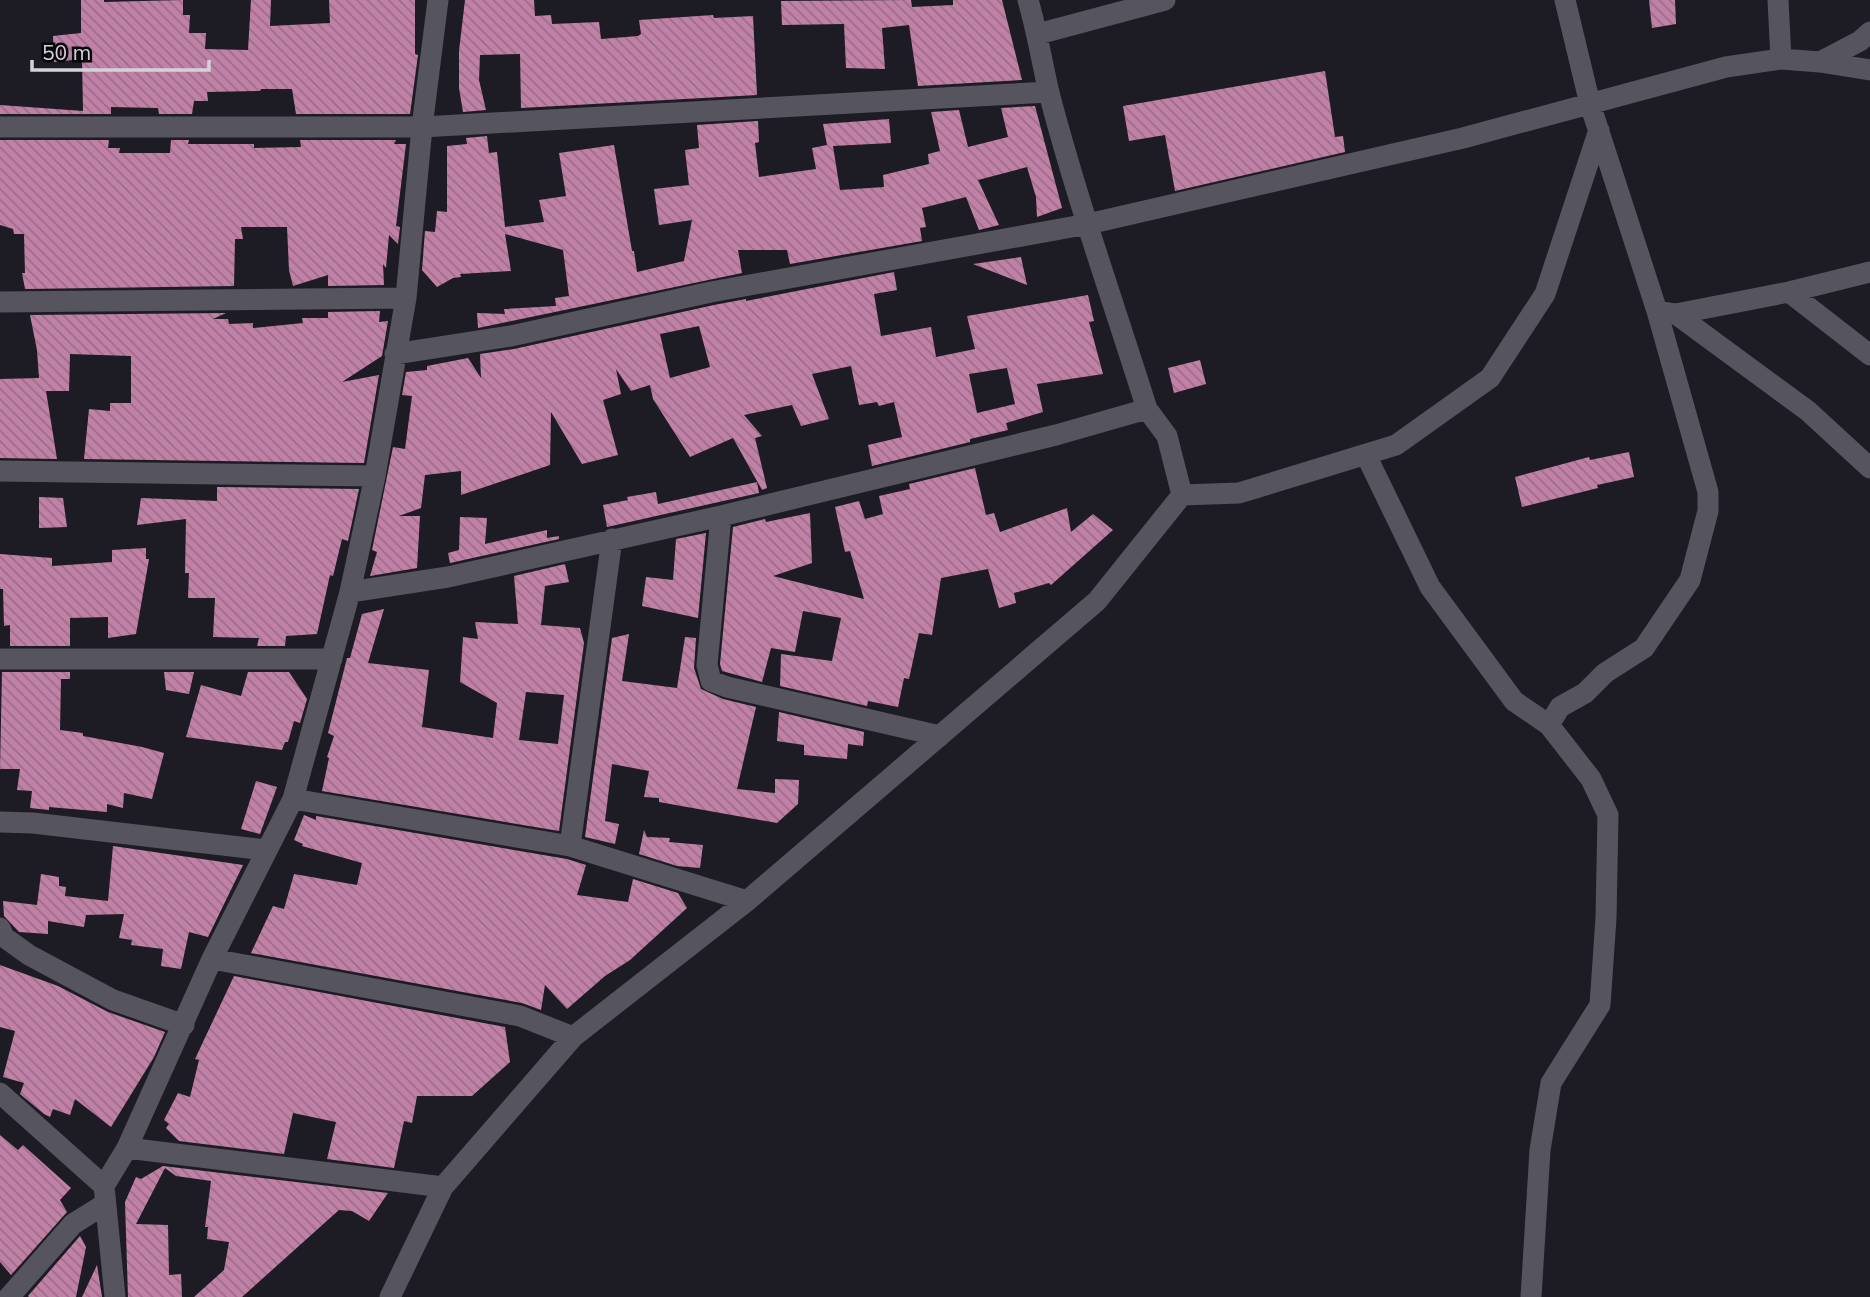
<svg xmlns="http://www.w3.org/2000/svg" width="1870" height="1297" font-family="Mulish,sans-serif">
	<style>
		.building { fill: url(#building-back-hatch); fill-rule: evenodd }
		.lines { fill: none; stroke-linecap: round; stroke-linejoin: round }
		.minor { stroke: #56555f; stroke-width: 21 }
	</style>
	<defs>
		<pattern id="building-back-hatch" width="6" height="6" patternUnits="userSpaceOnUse" patternTransform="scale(1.75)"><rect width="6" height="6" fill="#c181a7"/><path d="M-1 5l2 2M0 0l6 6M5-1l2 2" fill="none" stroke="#9a6d88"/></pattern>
	</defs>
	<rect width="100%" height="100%" fill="#1d1c25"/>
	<!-- building -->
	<path class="building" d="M81,0H104V2L183,0V15H190L189,33H206L205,49L248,50L251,0H271L270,26L330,23L329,0H415V54L418,55L410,114H296L292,89H261L260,91L207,92L208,101H194L192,114H159L158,108L111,107V114H0V105L83,111L82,59L54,62L53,36L81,33Z
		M465,0H534L535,16L551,15L552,24L599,22L601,39L638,36L641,34L639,20L713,15L714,18L753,16L757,95L521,108L520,54L480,55L479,80L486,110L463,112L459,88V51Z
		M911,0L912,7L953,5V0H1002L1022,80L918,86L909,25L882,28L885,69L846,68L844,24L782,25L781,1Z
		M1649,0H1675L1676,24L1652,28Z
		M1325,71L1335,137L1343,136L1345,152L1175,191L1165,135L1129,141L1123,106Z
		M1035,106L1062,208L1037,217L1036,197L1027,167L978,180L999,225L979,230L966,197L922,208L926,227L920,228L922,241L790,264L787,250H738L742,273L478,328L477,313L505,314L504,309L556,306L555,298L569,296L563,250L505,234L511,271L460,274L461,277L453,278L437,287L422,270L425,231L435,232L437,211L447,212V146L467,144L466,138L487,136L489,153L497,152L505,227L544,222L539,200L566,196L559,153L614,145L632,251H634L637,272L684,261L692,220L659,225L654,189L689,185L685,150L699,148L697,125L758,121L759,142L755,143L759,177L816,169L812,148L827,145L823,124L889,119L891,143L833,146L840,190L884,187L883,175L929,164L928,154L940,151L931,112L959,110L968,147L1008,137L1001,108Z
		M0,140H109L108,148H120L119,153H170L171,140H189L188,144H254V148L301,147L300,140H396L394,144H406L396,226L400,227L398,244L389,235L386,268L383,264L384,285L328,286V275L293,286L289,270L287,227H241L243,239H235L234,286L25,289L22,273H25L24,234H14L13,229L0,225Z
		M1021,257L1027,285L973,264Z
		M894,272L897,290L874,294L881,336L931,327L936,357L975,349L967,316L1088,295L1094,321L1089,322L1103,374L1037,384L1043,412L1006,423L1008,430L970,439V442L872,466L868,445L902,437L894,402L879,406L877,402L859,405L851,366L812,374L829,419L801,426L792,405L744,415L762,436L755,438L767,488L762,490L733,438L690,457L653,399L650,385L631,391L616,369L621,394L603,400L618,455L582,464L551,412L550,465L461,495V471L425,475L421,508L399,516H420L417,568L370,576L377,552L372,550L393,447L405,449L412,396L402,395L406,372L427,370V366L468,358L481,378L480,354L514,349L714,305L746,299V301ZM699,326L710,367L670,378L660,334ZM1007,368L1015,404L977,413L969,374Z
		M380,311L379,322L388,321L382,356L342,382L379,375L364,463L84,459L89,409L110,411V403H131V356L70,354L69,391H46L57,459L0,458V379L39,378L37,350L30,315L226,313L213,319H228L229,324L253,323V328L303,323L302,318H328V312Z
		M1200,360L1206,384L1174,393L1168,368Z
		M1629,452L1634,477L1597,485L1598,488L1522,507L1515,477L1589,457L1590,460Z
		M975,468L986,515L994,513L1000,532L1067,508L1071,532L1093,514L1113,530L1051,585L1049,583L1014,593L1016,603L999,608L988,569L941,578L932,635L919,633L909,679L904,678L898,707L868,701L867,706L780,686L781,654L832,661L841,618L803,611L795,652L771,648L762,682L722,671L720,664L733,527L765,519L766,522L810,513L812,563L773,576L864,599L850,551L845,552L835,507L859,501L865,519L883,514L879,496L910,489L909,484Z
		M757,482L759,493L607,527L603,505L628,500L627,497L656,492L658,504Z
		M217,487L359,489L348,541L342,539L333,576L330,575L317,634L286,636L285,646H257L259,638L213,637L215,598H188L189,573H185L186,519L137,525L141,498L217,501Z
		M39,497L63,498L67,527L39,528Z
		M460,517L487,518L485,544L547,530V538L559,536V539L450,563L448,553L459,550Z
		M706,533L698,618L642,606L646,577L673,580L676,539Z
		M146,548V559H149L136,634L108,638V617L70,618V646H10V625L4,626L3,589H0V554L52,558V566L112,562V550Z
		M565,564L569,582L545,586L541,625L580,628L584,643L559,831L322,791L329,758L327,757L334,736L328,733L347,658H350L362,614L384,609L368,663L429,670L422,727L493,738L497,703L460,682L463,637L478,639L475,622L518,624L514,576ZM526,692L564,695L558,744L519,740Z
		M629,634L622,681L677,688L685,637L696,638L694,668L701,689L723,699L756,707L737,789L775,793V779L799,780L798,804L777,823L659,802V798L644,797L649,771L612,764L605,821L619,824L615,844L585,837L612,638Z
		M2,672H70V679H61L60,730L83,733V736L142,747L164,753L152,799L124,793L123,808L107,804V812L49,807V810L30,808L32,791L17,790L20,769H0Z
		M164,672H194L189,694L166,690Z
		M248,672H289L307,699L300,723L294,721L288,742H285L282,750L186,737L201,685L241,696Z
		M779,712L864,732L863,746L848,744L847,759L804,755V745L777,741Z
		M256,781L277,787L260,834L241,829Z
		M304,815L316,820V816L567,859L586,865L577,895L628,902L633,879L678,893L687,908L630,960L605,976L567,1009L545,985L541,1010L522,1003L251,953L273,906L284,909L294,874L357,885L362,863L302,846L303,844L294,840Z
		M644,830L647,837L670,838L669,842L703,845L700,868L677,866L639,854Z
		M113,846L243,865L208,937L189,932L181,969L161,966L163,949L131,945L132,940L119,938L124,914L86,915L84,927L48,921V934L19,932L4,916L3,901L37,905L41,874L59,877V886L66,887L65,896L108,901Z
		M0,965L58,986L108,1012L165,1032L154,1057L111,1127L75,1099L70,1115L53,1109L50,1117L44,1114L20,1094L24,1083L3,1077L15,1031L0,1027Z
		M234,976L505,1027L510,1062L472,1096H417L412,1123L404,1121L394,1168L327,1159L336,1122L293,1113L284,1154L179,1141L166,1128L169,1124L164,1120L178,1093L190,1097L199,1060L195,1059Z
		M0,1135L18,1150L23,1145L71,1188L60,1200L67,1212L11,1275L0,1262Z
		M163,1166L388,1193L369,1221L352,1211L339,1210L242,1297H194L224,1270L229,1242L207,1239L208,1227H205L211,1181L176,1176L165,1168L136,1224L168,1225L169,1275L181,1274L182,1297H128L125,1202L136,1177L141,1179Z
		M80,1236L86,1247L76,1297H29L28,1296Z
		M97,1265L102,1297H82Z"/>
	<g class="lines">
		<!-- minor -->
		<path class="minor" d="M1028,0C1037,31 1042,62 1049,93C1077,200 1114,304 1147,409
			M1778,0L1781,59
			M1038,34L1165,0
			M1820,62L1860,41L1870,32
			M0,127H422L1049,92
			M1789,292L1870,355
			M0,302L406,298
			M1657,311L1676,314L1808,411L1870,468
			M1676,314L1789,292L1870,272
			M395,354L511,336L711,292L1088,224L1463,138L1726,67L1781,59L1820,62L1870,70
			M1366,455L1430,587L1514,701L1549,725
			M0,471L375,476
			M721,516L707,665L711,681L727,687L940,736
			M350,592L448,577L721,516L1056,435L1147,409L1167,436L1182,495
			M0,659H332
			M293,799L570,846L747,901
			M0,822L33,823L266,850
			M570,846L612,539
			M0,928L4,937L29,955L113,1000L184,1025
			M212,959L520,1016L573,1037
			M0,1093L104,1186
			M127,1148L443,1187
			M9,1297L73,1224L105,1204
			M115,1297L104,1186L127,1148L212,959L293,799L350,592L375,476L406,298L422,127L438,0
			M390,1297L443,1187L573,1037L747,901L1097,601L1182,495L1239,493L1396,445L1490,378L1545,294L1599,130
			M1531,1297L1540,1150L1551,1083L1600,1005L1606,918L1608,815L1591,779L1549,725L1560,707L1585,693L1605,673L1644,648L1690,580L1708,511V492L1657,311L1590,104L1565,0"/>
	</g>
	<!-- scale -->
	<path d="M32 60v10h177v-10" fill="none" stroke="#d3d2d8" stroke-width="3.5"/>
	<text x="42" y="60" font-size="21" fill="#d3d2d8" stroke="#07070b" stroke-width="5" paint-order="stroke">50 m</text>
</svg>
